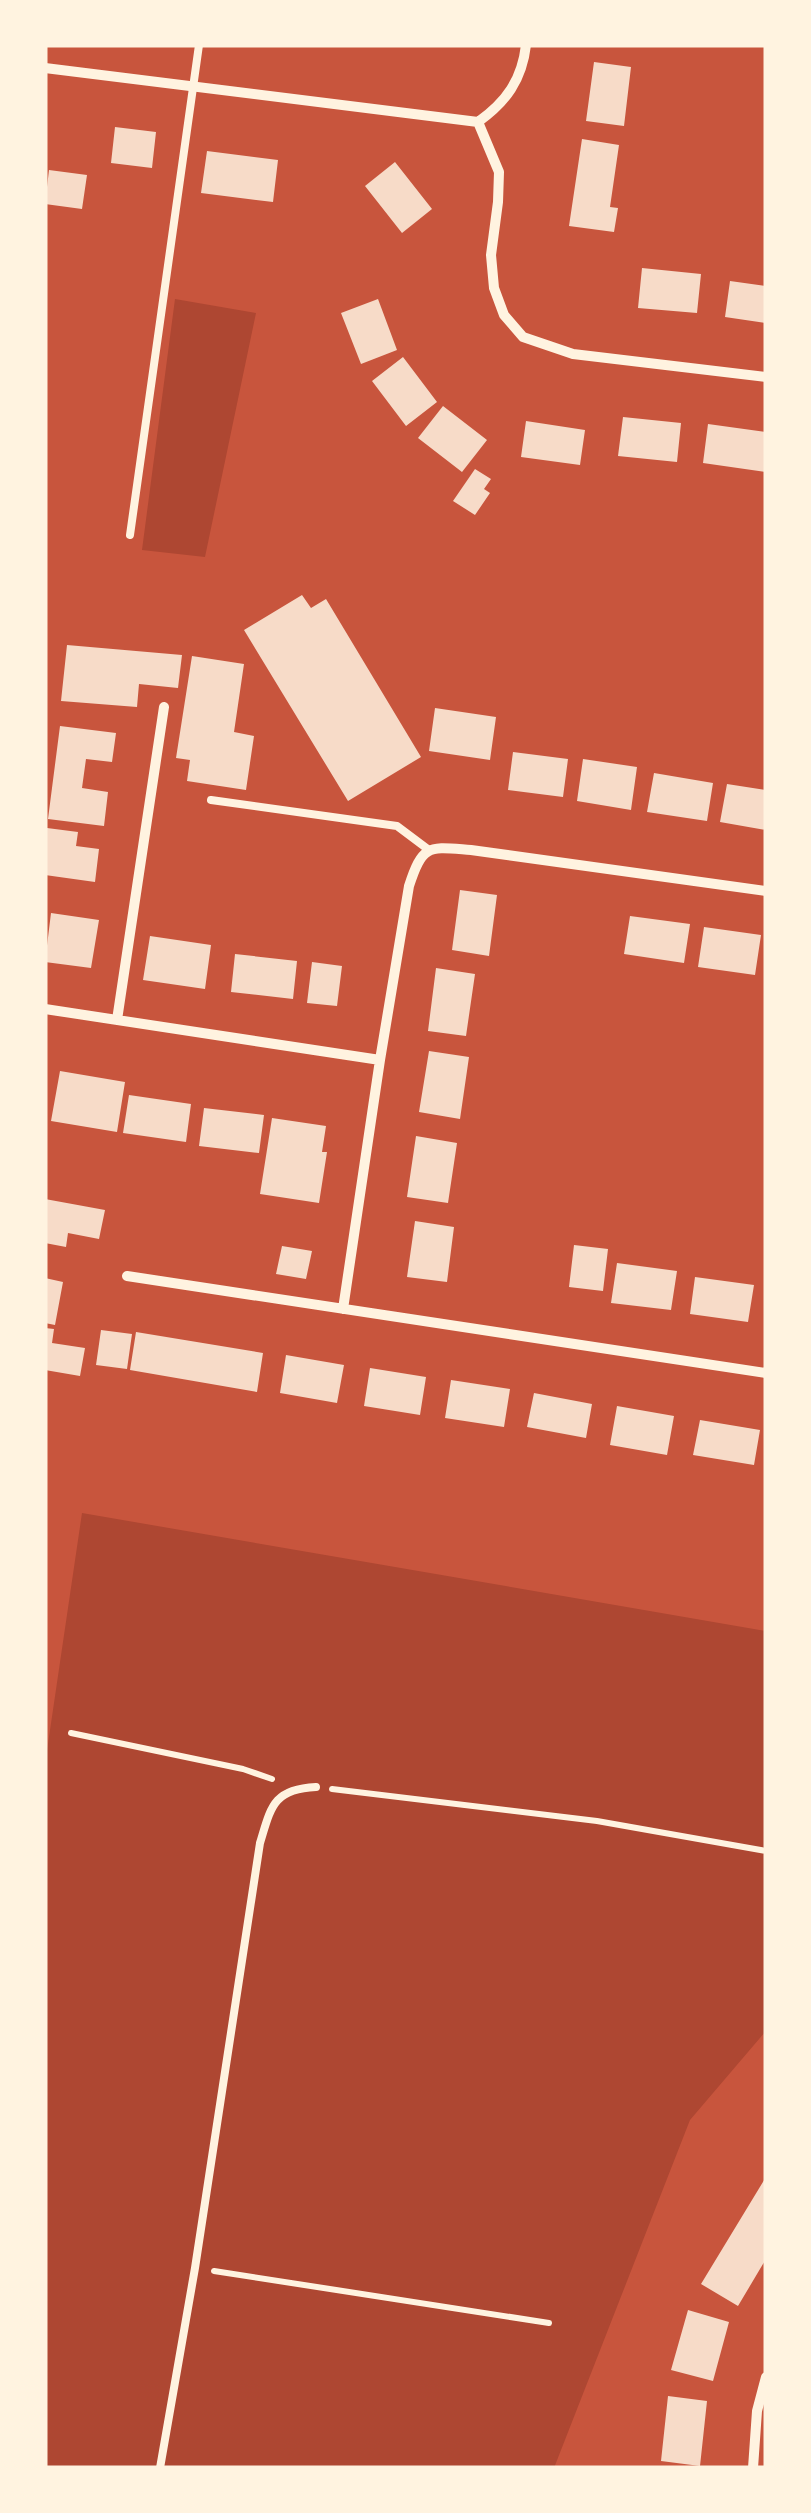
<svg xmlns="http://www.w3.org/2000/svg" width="811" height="2513" font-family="Quicksand,sans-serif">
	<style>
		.green { fill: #ae4732 }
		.building { fill: #f7dbc8 }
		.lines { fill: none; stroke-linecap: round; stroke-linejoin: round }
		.path { stroke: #fff3e0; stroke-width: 6 }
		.service { stroke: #fff3e0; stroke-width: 8 }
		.minor { stroke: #fff3e0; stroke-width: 10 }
	</style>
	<rect width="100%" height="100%" fill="#c8553d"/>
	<!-- green -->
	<path class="green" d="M175,299L256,313L205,557L142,550Z
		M82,1513L766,1631V2031L690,2120L554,2468H45V1764Z"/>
	<!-- building -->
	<path class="building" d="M594,62L631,67L624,126L586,121Z
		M115,127L156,132L152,168L111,163Z
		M582,139L619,145L610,207L618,208L614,232L569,226Z
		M207,151L278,160L273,202L201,193Z
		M395,162L432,209L402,233L365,186Z
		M49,170L87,175L82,209L45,204Z
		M642,268L701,274L697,313L638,308Z
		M730,281L766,286V323L725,317Z
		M378,299L397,350L361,364L341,313Z
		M403,357L437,402L406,426L372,381Z
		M443,406L487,440L462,472L418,438Z
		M623,417L681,423L677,462L618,456Z
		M526,421L585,430L580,465L521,457Z
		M708,424L766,432V472L703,463Z
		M475,469L491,479L484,489L490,493L475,515L453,501Z
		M302,595L311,608L326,599L421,757L348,801L244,630Z
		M67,645L182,655L178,688L139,684L137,707L61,701Z
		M192,656L244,664L234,732L254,736L246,790L187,781L190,760L176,758Z
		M435,708L496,717L490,760L429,751Z
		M60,726L116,733L112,762L86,759L82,788L108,792L104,826L48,819Z
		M513,752L568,759L563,797L508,790Z
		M583,759L637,767L631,810L577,801Z
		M654,773L713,783L707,821L647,812Z
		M727,784L766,790V830L720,822Z
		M47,828L78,832L76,846L99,849L95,882L45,875Z
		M460,890L497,895L489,956L452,950Z
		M51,913L99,920L91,968L45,962Z
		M630,916L690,924L684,963L624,954Z
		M704,927L761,935L755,975L698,967Z
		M150,936L211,945L205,989L143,980Z
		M235,954L297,961L293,999L231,992Z
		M312,962L342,966L337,1006L307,1003Z
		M436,968L475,974L466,1036L428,1031Z
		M429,1051L469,1057L460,1119L419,1112Z
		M60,1071L125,1082L117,1132L51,1121Z
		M129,1095L191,1104L186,1142L123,1133Z
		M204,1108L264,1115L259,1153L199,1146Z
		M272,1118L326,1126L322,1152H327L319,1203L260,1194Z
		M416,1136L457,1143L448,1203L407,1197Z
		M45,1199L105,1210L99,1239L68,1233L66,1247L45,1243Z
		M415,1221L454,1227L447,1282L407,1277Z
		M574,1245L608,1249L603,1291L569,1287Z
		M282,1246L312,1251L306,1279L276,1274Z
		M617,1263L677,1271L671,1310L611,1303Z
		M695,1277L754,1285L748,1322L690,1314Z
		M45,1278L63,1282L55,1325L45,1323Z
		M45,1328L54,1329L52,1343L85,1348L80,1376L45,1370Z
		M101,1330L132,1334L127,1369L96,1365Z
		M136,1332L263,1353L257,1392L130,1370Z
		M286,1355L344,1365L337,1403L280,1393Z
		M370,1368L426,1377L420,1415L364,1406Z
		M451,1380L510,1389L504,1427L445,1418Z
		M534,1393L592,1404L586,1438L527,1427Z
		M617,1406L674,1416L667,1455L610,1445Z
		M700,1420L760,1430L754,1465L693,1455Z
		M766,2177V2259L738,2306L701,2284Z
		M688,2310L729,2322L713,2381L671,2370Z
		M668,2396L707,2401L700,2466L661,2461Z"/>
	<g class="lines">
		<!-- path -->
		<path class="path" d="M71,1733L243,1769L272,1779
			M332,1789L597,1821L766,1851
			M214,2271L549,2323"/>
		<!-- service -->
		<path class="service" d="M130,535L199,45
			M211,800L397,826L429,850
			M160,2468L195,2268L260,1843C271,1807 273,1789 316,1787"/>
		<!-- minor -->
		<path class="minor" d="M45,68L478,122C506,102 522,80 526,45
			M478,122L499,172L498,202L491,255L494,288L504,315L523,337L573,354L766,377
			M45,1009L380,1060
			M117,1020L164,707
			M127,1276L766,1373
			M343,1309L380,1060L409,886C423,843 429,847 471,850L766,891
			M753,2468L757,2411L766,2377"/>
	</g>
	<!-- border -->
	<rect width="811" height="2513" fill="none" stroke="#fff3e0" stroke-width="95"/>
</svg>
